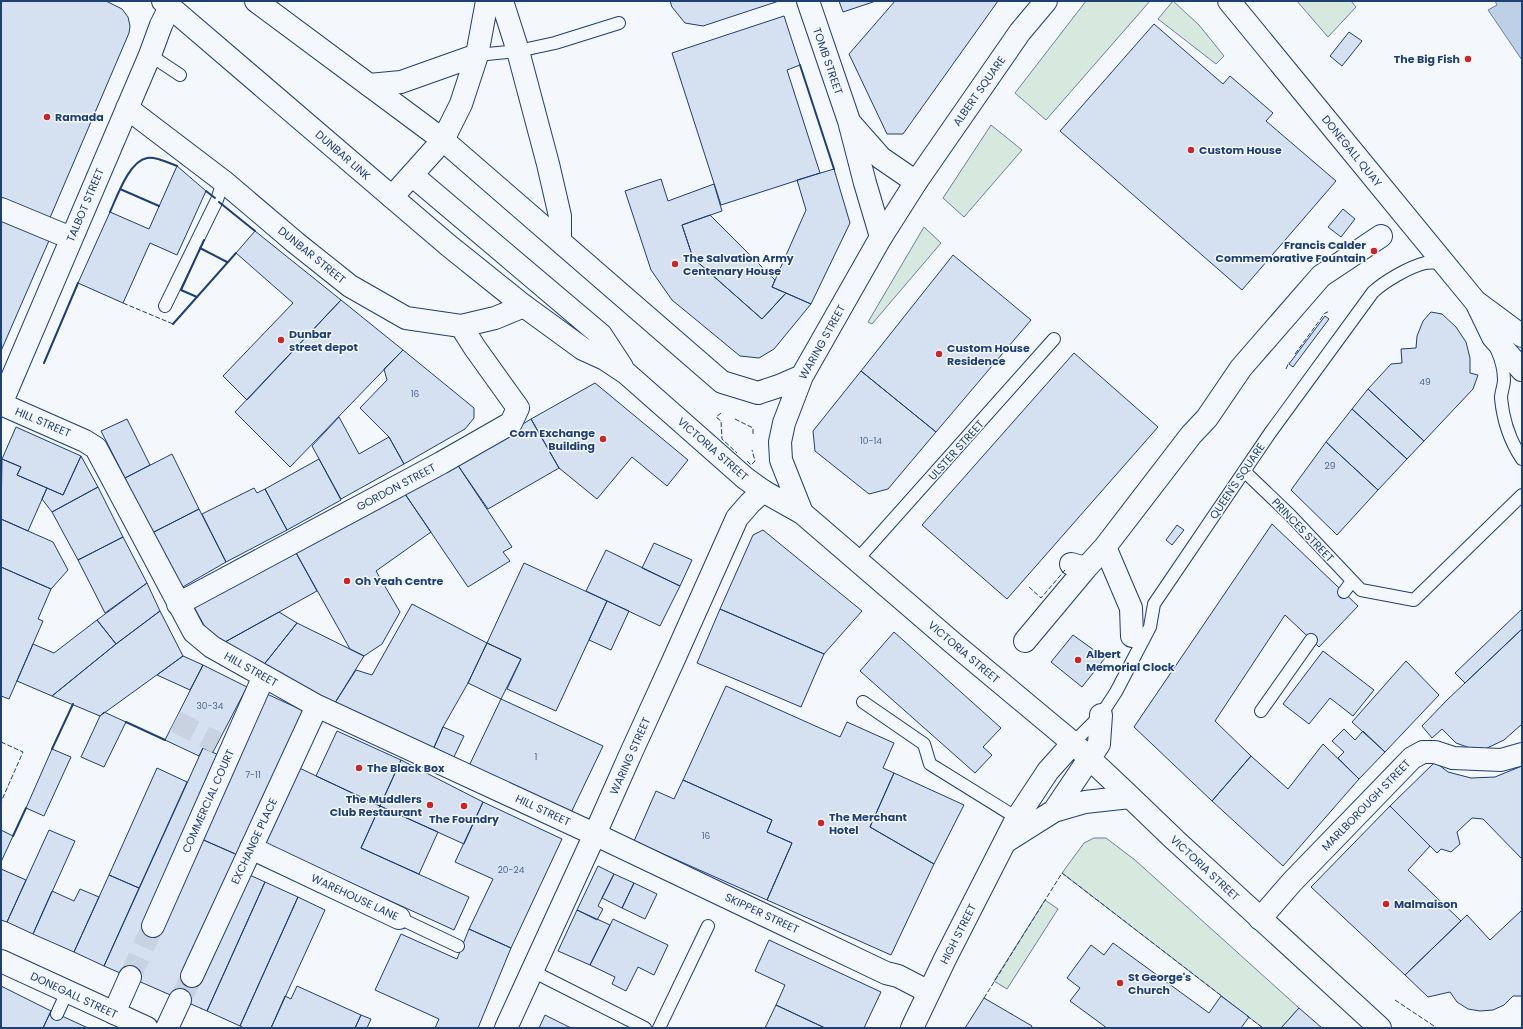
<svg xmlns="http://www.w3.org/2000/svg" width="1523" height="1029" font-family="Poppins,sans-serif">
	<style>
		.green { fill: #d7e8df; stroke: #687fa3 }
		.water { fill: #bed0e5; stroke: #687fa3 }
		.building { fill: #d5e0f0; stroke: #1d3f73 }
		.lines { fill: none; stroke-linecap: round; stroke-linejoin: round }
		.street-tunnel { stroke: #c9d2e0; stroke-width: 22; stroke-dasharray: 22 11; stroke-linecap: butt }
		.lane-casing { stroke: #1d3f73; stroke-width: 14 }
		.street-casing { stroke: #1d3f73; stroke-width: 24 }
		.secondary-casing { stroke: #1d3f73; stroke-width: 24 }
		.primary-casing { stroke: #1d3f73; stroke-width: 24 }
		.lane { stroke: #f4f7fb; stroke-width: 12 }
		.street { stroke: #f4f7fb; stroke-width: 22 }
		.secondary { stroke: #f4f7fb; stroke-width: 22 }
		.primary { stroke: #f4f7fb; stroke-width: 22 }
		.fence { stroke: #1d3f73; stroke-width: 1; stroke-dasharray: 5 2; stroke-linecap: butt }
		.wall { stroke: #1d3f73; stroke-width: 2 }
		.poi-dot { fill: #c62828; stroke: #f4f7fb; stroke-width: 1.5 }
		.labels { text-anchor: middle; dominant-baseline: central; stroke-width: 3; stroke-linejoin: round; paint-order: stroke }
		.number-label { font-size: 9px; fill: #4b6792 }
		.poi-label { font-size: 11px; font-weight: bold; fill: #1d3f73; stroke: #f4f7fb; text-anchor: start }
		.street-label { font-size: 11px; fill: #1d3f73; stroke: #f4f7fb }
	</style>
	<rect width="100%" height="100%" fill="#f4f7fb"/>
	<!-- green -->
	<path class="green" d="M1086,1H1150L1046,120L1015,93Z
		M1173,1L1199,25L1224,56L1216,64L1158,19Z
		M1297,1H1351L1356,7L1328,37Z
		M991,125L1022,150L964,217L943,198Z
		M924,227L941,243L872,324L868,322Z
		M1094,838H1106L1135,860L1299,1008L1281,1028H1263L1062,873L1084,843Z
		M1045,900L1058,909L1007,989L994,981Z"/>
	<!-- water -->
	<path class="water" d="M1495,1H1522V60L1488,10L1497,5Z"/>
	<!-- building -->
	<path class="building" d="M1,1H106L122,9L128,17L130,26L129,33L49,220L1,200Z
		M670,1H779L703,26L685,23L672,7Z
		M839,1H876L843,12Z
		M895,1H998L903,134H887L849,54Z
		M784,16L800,65L787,70L820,173L721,205L672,53Z
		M1154,24L1223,84L1230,76L1273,113L1266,121L1336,181L1242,290L1060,131Z
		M1349,32L1362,41L1342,66L1330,56Z
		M177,166L206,191L177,255L150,243L123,303L78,283L110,212L149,229Z
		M834,169L850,223L811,304L772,287L806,210L797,180Z
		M661,179L668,201L714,184L722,211L682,225L693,258L762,319L786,293L811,304L774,349L759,358L740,356L672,300L651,270L625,191Z
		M1343,209L1355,219L1341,237L1328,227Z
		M1,214L51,236L1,351Z
		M710,215L775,280L772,287L786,293L762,319L693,258L682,225Z
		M255,231L341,300L247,400L223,376L293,303L236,253Z
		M953,255L1031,320L936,432L861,371Z
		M341,300L403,350L290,467L235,412Z
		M1431,312L1442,314L1456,327L1466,342L1470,358V373L1478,375L1473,389L1424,441L1368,389L1391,364L1402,363L1401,349L1416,348L1417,336L1423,321Z
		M1325,316L1329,319L1293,367L1289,364Z
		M403,350L474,408V418L465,429L404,464L389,437L360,408L387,380L384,369Z
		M1074,353L1158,427L1007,599L922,525Z
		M861,371L936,432L888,489L869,494L815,451L813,431Z
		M595,383L688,460L667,486L632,457L597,499L559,468L531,419Z
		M1368,389L1424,441L1407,459L1352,409Z
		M1352,409L1407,459L1378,490L1326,442Z
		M339,417L359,454L389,437L404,464L341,499L312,446Z
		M127,419L150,465L125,478L101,431Z
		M531,419L559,468L488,509L457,464Z
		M16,427L81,456L63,495L17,475L21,467L2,459Z
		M1326,442L1378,490L1337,535L1291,490Z
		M172,454L199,509L152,533L125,478Z
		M81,456L98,487L52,512L42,499L47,488L63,495Z
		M2,459L21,467L17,475L47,488L28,531L1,519Z
		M319,459L341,500L287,530L265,489Z
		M457,464L512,547L503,552L510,561L468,587L405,494Z
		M98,487L123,537L78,560L52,512Z
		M254,488L257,493L265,489L287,530L226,562L202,514Z
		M405,494L431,532L376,571L400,612L382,644L364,656L350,649L295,551Z
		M199,509L226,562L181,588L152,533Z
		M1,519L53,542L68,570L51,589L1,567Z
		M1272,524L1358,606L1319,647L1285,615L1215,721L1251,756L1212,801L1134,727Z
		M1177,525L1184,530L1172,545L1166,540Z
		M763,530L862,611L824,654L720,609L753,535Z
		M123,537L147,583L105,613L78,560Z
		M654,543L692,560L680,586L642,568Z
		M606,550L680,586L660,626L586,591Z
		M295,551L317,591L216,647L194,607Z
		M524,563L607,601L556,711L507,689L521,659L487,643Z
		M1,567L51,589L38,619L43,621L9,699L1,696Z
		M147,583L160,611L116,644L97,620Z
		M607,601L629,611L611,650L589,640Z
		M412,604L487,643L468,683L443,727L432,752L333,706L356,670L372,675Z
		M720,609L824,654L801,707L697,663Z
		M1522,609V629L1465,683L1455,673Z
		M160,611L183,656L100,716L52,696L116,644Z
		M279,612L297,623L262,667L216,647Z
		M97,620L116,644L52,696L17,681L33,644L54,653Z
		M297,623L364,656L333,706L262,667Z
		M1522,629V724L1504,740L1485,749L1470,748L1456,743L1442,729L1432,738L1422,726L1447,700Z
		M894,632L1001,728L983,747L992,755L975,773L860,671Z
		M1073,635L1105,658L1082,687L1051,662Z
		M487,643L521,659L501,699L468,683Z
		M1323,651L1374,690L1353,716L1330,698L1309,724L1283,704Z
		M183,656L203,665L190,690L157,675Z
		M1406,661L1439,695L1385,752L1352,722Z
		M203,665L247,687L213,752L203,748L199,756L165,740Z
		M726,686L840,737L847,722L894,743L883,768L894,773L870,827L934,864L891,955L767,900L792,843L767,832L772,820L683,780Z
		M267,694L306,712L240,856L199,838Z
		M501,699L603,746L569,817L468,768Z
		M104,712L126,722L104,767L81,757L100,716Z
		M443,727L464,736L452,761L432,752Z
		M1344,729L1355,740L1363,731L1385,752L1359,779L1338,758L1344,752L1332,741Z
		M337,731L401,760L380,806L316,776Z
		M1323,744L1359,779L1283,866L1212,801L1251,756L1288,789Z
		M203,748L221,756L199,838L240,856L243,872L265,882L207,1011L104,966Z
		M52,749L71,757L44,816L26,808Z
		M401,760L483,802L464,844L380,806Z
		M1435,762L1448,772L1471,778L1495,777L1522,766V859L1483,819L1472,818L1457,832L1460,844L1451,852L1441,849L1437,853L1390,806Z
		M293,765L380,806L361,848L469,897L454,930L259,841Z
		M157,768L187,782L139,888L109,875Z
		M894,773L964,805L934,864L870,827Z
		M683,780L772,820L767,832L792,843L767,900L634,841L656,791L674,799Z
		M483,802L562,839L511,948L469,929L493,879L455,862Z
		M380,806L438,832L419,874L361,848Z
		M1390,806L1430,846L1408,870L1461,921L1405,975L1311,887Z
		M1,830L13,836L1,862Z
		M49,830L75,841L33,934L7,922Z
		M598,866L614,874L598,906L603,909L597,920L577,910Z
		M1,869L26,880L7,922L1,920Z
		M614,874L634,883L622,908L602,898Z
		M109,875L139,888L104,966L74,952Z
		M265,882L298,897L240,1026L207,1011Z
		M634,883L657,894L645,919L622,908Z
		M80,889L99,897L74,952L33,934L52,891L74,901Z
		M298,897L325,910L271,1028H244L240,1026Z
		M577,910L610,925L590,965L558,951Z
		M1522,910V996H1513L1504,1005L1493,1010L1480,1011L1468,1009L1457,1002L1450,992L1428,997L1405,975L1467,915L1490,940Z
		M613,919L668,945L654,975L638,967L626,991L612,984L615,977L590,965Z
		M469,929L511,948L478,1028H435L439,1019L375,990L401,934L457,959Z
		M769,940L881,992L864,1028H825L776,1005L785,985L755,971Z
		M1113,943L1209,1013L1221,996L1249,1017L1241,1028H1107L1070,1001L1080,988L1067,978L1091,945L1104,955Z
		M1,986L51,1011L43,1028H1Z
		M297,986L361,1015L355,1028H271L285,996L291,999Z
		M984,998L1032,1026L1031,1028H965Z
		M776,1005L825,1028H765Z
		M1299,1008L1322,1028H1281Z
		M51,1011L88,1028H43Z
		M361,1015L371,1019L367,1028H355Z
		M545,1015L571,1028H539Z"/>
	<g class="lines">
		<!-- street-tunnel -->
		<path class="street-tunnel" d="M175,721L217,743
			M130,977L153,926
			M180,1000L192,976"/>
		<!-- lane casing -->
		<g class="lane-casing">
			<path id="lane" d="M150,55L180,75
				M477,55L518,51L555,43L619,23
				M165,306L217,200L223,181
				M1497,350C1501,359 1504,369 1504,380C1504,386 1501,392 1501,398C1503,420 1510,441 1522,459
				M1244,471L1290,515L1361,590L1414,600L1522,495
				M857,560L1054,339
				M1344,592L1352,581
				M863,702L924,744L930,764L1017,818
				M1261,711L1311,640
				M1073,743L1101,715L1116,692L1150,627L1154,604L1270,433L1373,292C1385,281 1409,267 1425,263C1431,262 1438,263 1444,263
				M399,918L458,946
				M532,971L645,1028
				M57,1014L67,992
				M659,1028L708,926"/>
		</g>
		<!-- street casing -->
		<g class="street-casing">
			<path id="street" d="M808,1L849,121L865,183L881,237
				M127,108L223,181L296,243L350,286L406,318L461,326L495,318L524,306
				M851,124L881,158L916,182
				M1,209L71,238
				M1,404L85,441L96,448L194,632L212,647L317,706L607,840L886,973L898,976L929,992
				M1,404L150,55L161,25L170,7
				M1105,547L1131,608L1132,636
				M1071,564L1086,568L1105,547L1191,435L1207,418L1241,368L1321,276L1381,236
				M178,604L441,463L511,423L518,408L475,348L461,326
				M1025,641L1086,568
				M251,848L399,918
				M1260,919L1292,882L1412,758L1423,752H1435L1453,758L1501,760L1522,754
				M153,926L264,676
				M192,976L317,706
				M114,1013L130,977
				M167,1028L180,1000
				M506,1028L595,834L631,753L674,659L737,518L750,503L763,491"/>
		</g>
		<!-- secondary casing -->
		<g class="secondary-casing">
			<path id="secondary" d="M502,1L518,51L548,164L560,216V240
				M369,85L401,82L477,55
				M392,197L443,140L461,104L477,55L487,1
				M1,961L147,1028"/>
		</g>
		<!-- primary casing -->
		<g class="primary-casing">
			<path id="primary" d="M163,1L448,245L524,306L583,349L605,359L626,373L745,478L763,491L802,513L953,643L1073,743L1124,791L1175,840L1380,1028
				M256,1L443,140L722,382L758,393L779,386L802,376
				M1229,1L1475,301L1522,336
				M412,175L601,335L622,367
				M1477,304L1493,337L1522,370
				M802,513L781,460L780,442L784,423L802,376L881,237L916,182L1020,32L1046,1
				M1054,811L1099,744L1101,715
				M1005,842L1054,811L1085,802L1130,797
				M912,1028L945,959L1017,818L1048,771L1073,743"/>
		</g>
		<!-- lane -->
		<use href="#lane" class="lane"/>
		<!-- street -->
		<use href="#street" class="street"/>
		<!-- secondary -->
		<use href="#secondary" class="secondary"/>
		<!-- primary -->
		<use href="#primary" class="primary"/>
		<!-- fence -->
		<path class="fence" d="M123,303L173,324
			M1295,354L1325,313L1330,311
			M1286,369L1289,362
			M721,413L716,417L721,421L722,439L737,453
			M735,419L753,428V434
			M747,461L751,465L755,461L752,450
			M1029,587L1041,598L1065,570
			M1,742L23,752L1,802
			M984,998L1062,873L1223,997
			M1395,1000L1437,1028
			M1247,1016L1263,1028"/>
		<!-- wall -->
		<path class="wall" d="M800,65L834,169
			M120,189L159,206
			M206,191L215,198
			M219,202L255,231
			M110,212C117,197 129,161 147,158C156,156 168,163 177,166
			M200,248L227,262
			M197,297L181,290L204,240
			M173,324L236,253
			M44,363L78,283
			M126,722L165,740
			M52,749L73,704
			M13,836L26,808"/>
	</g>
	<!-- markers -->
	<g class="poi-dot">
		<circle cx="1468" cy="59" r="4"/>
		<circle cx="47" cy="117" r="4"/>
		<circle cx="1191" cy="150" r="4"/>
		<circle cx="1374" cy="251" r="4"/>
		<circle cx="675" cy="264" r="4"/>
		<circle cx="281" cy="340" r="4"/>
		<circle cx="939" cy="354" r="4"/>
		<circle cx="603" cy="439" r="4"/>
		<circle cx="347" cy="581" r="4"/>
		<circle cx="1078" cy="660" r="4"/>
		<circle cx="359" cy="768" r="4"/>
		<circle cx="430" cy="805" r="4"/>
		<circle cx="464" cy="806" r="4"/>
		<circle cx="821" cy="823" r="4"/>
		<circle cx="1386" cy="904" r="4"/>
		<circle cx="1120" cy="983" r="4"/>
	</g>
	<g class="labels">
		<!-- number labels -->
		<g class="number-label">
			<text x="1425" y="382">49</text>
			<text x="415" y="394">16</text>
			<text x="871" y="441">10-14</text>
			<text x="1330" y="466">29</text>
			<text x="210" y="706">30-34</text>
			<text x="536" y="757">1</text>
			<text x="253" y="775">7-11</text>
			<text x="706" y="836">16</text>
			<text x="511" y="870">20-24</text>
		</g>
		<!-- poi labels -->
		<g class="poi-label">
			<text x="1460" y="59" text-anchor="end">The Big Fish</text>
			<text x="55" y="117">Ramada</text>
			<text x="1199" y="150">Custom House</text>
			<text x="1366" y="245" text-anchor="end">Francis Calder<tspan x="1366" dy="13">Commemorative Fountain</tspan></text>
			<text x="683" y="258">The Salvation Army<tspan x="683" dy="13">Centenary House</tspan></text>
			<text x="289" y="334">Dunbar<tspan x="289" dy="13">street depot</tspan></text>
			<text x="947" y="348">Custom House<tspan x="947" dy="13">Residence</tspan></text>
			<text x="595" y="433" text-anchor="end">Corn Exchange<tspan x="595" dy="13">Building</tspan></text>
			<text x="355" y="581">Oh Yeah Centre</text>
			<text x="1086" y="654">Albert<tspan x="1086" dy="13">Memorial Clock</tspan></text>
			<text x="367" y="768">The Black Box</text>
			<text x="422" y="799" text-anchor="end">The Muddlers<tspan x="422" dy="13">Club Restaurant</tspan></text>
			<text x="829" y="817">The Merchant<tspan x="829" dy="13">Hotel</tspan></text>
			<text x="464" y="819" text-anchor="middle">The Foundry</text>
			<text x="1394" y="904">Malmaison</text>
			<text x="1128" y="977">St George's<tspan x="1128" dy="13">Church</tspan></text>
		</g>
		<!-- street labels -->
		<g class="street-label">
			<text transform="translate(828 61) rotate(71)">TOMB STREET</text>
			<text transform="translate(979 91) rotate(-55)">ALBERT SQUARE</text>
			<text transform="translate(1352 151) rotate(51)">DONEGALL QUAY</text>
			<text transform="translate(343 155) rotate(41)">DUNBAR LINK</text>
			<text transform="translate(85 205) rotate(-67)">TALBOT STREET</text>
			<text transform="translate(312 255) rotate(39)">DUNBAR STREET</text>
			<text transform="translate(822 342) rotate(-61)">WARING STREET</text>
			<text transform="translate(43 422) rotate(23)">HILL STREET</text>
			<text transform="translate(713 449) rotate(41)">VICTORIA STREET</text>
			<text transform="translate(956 450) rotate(-48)">ULSTER STREET</text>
			<text transform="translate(1237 481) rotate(-56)">QUEEN'S SQUARE</text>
			<text transform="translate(396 487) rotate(-28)">GORDON STREET</text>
			<text transform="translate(1303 530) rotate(46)">PRINCES STREET</text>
			<text transform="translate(964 652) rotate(40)">VICTORIA STREET</text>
			<text transform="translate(251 669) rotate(29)">HILL STREET</text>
			<text transform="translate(630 756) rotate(-66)">WARING STREET</text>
			<text transform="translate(208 801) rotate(-66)">COMMERCIAL COURT</text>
			<text transform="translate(1366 805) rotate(-46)">MARLBOROUGH STREET</text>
			<text transform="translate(543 810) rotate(25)">HILL STREET</text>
			<text transform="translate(254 841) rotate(-65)">EXCHANGE PLACE</text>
			<text transform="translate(1205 868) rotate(43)">VICTORIA STREET</text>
			<text transform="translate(355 897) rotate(25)">WAREHOUSE LANE</text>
			<text transform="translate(762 913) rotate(25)">SKIPPER STREET</text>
			<text transform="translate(958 934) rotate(-63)">HIGH STREET</text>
			<text transform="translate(74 995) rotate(25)">DONEGALL STREET</text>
		</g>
	</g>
	<!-- border -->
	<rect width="1523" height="1029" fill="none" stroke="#1d3f73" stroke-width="4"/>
</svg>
